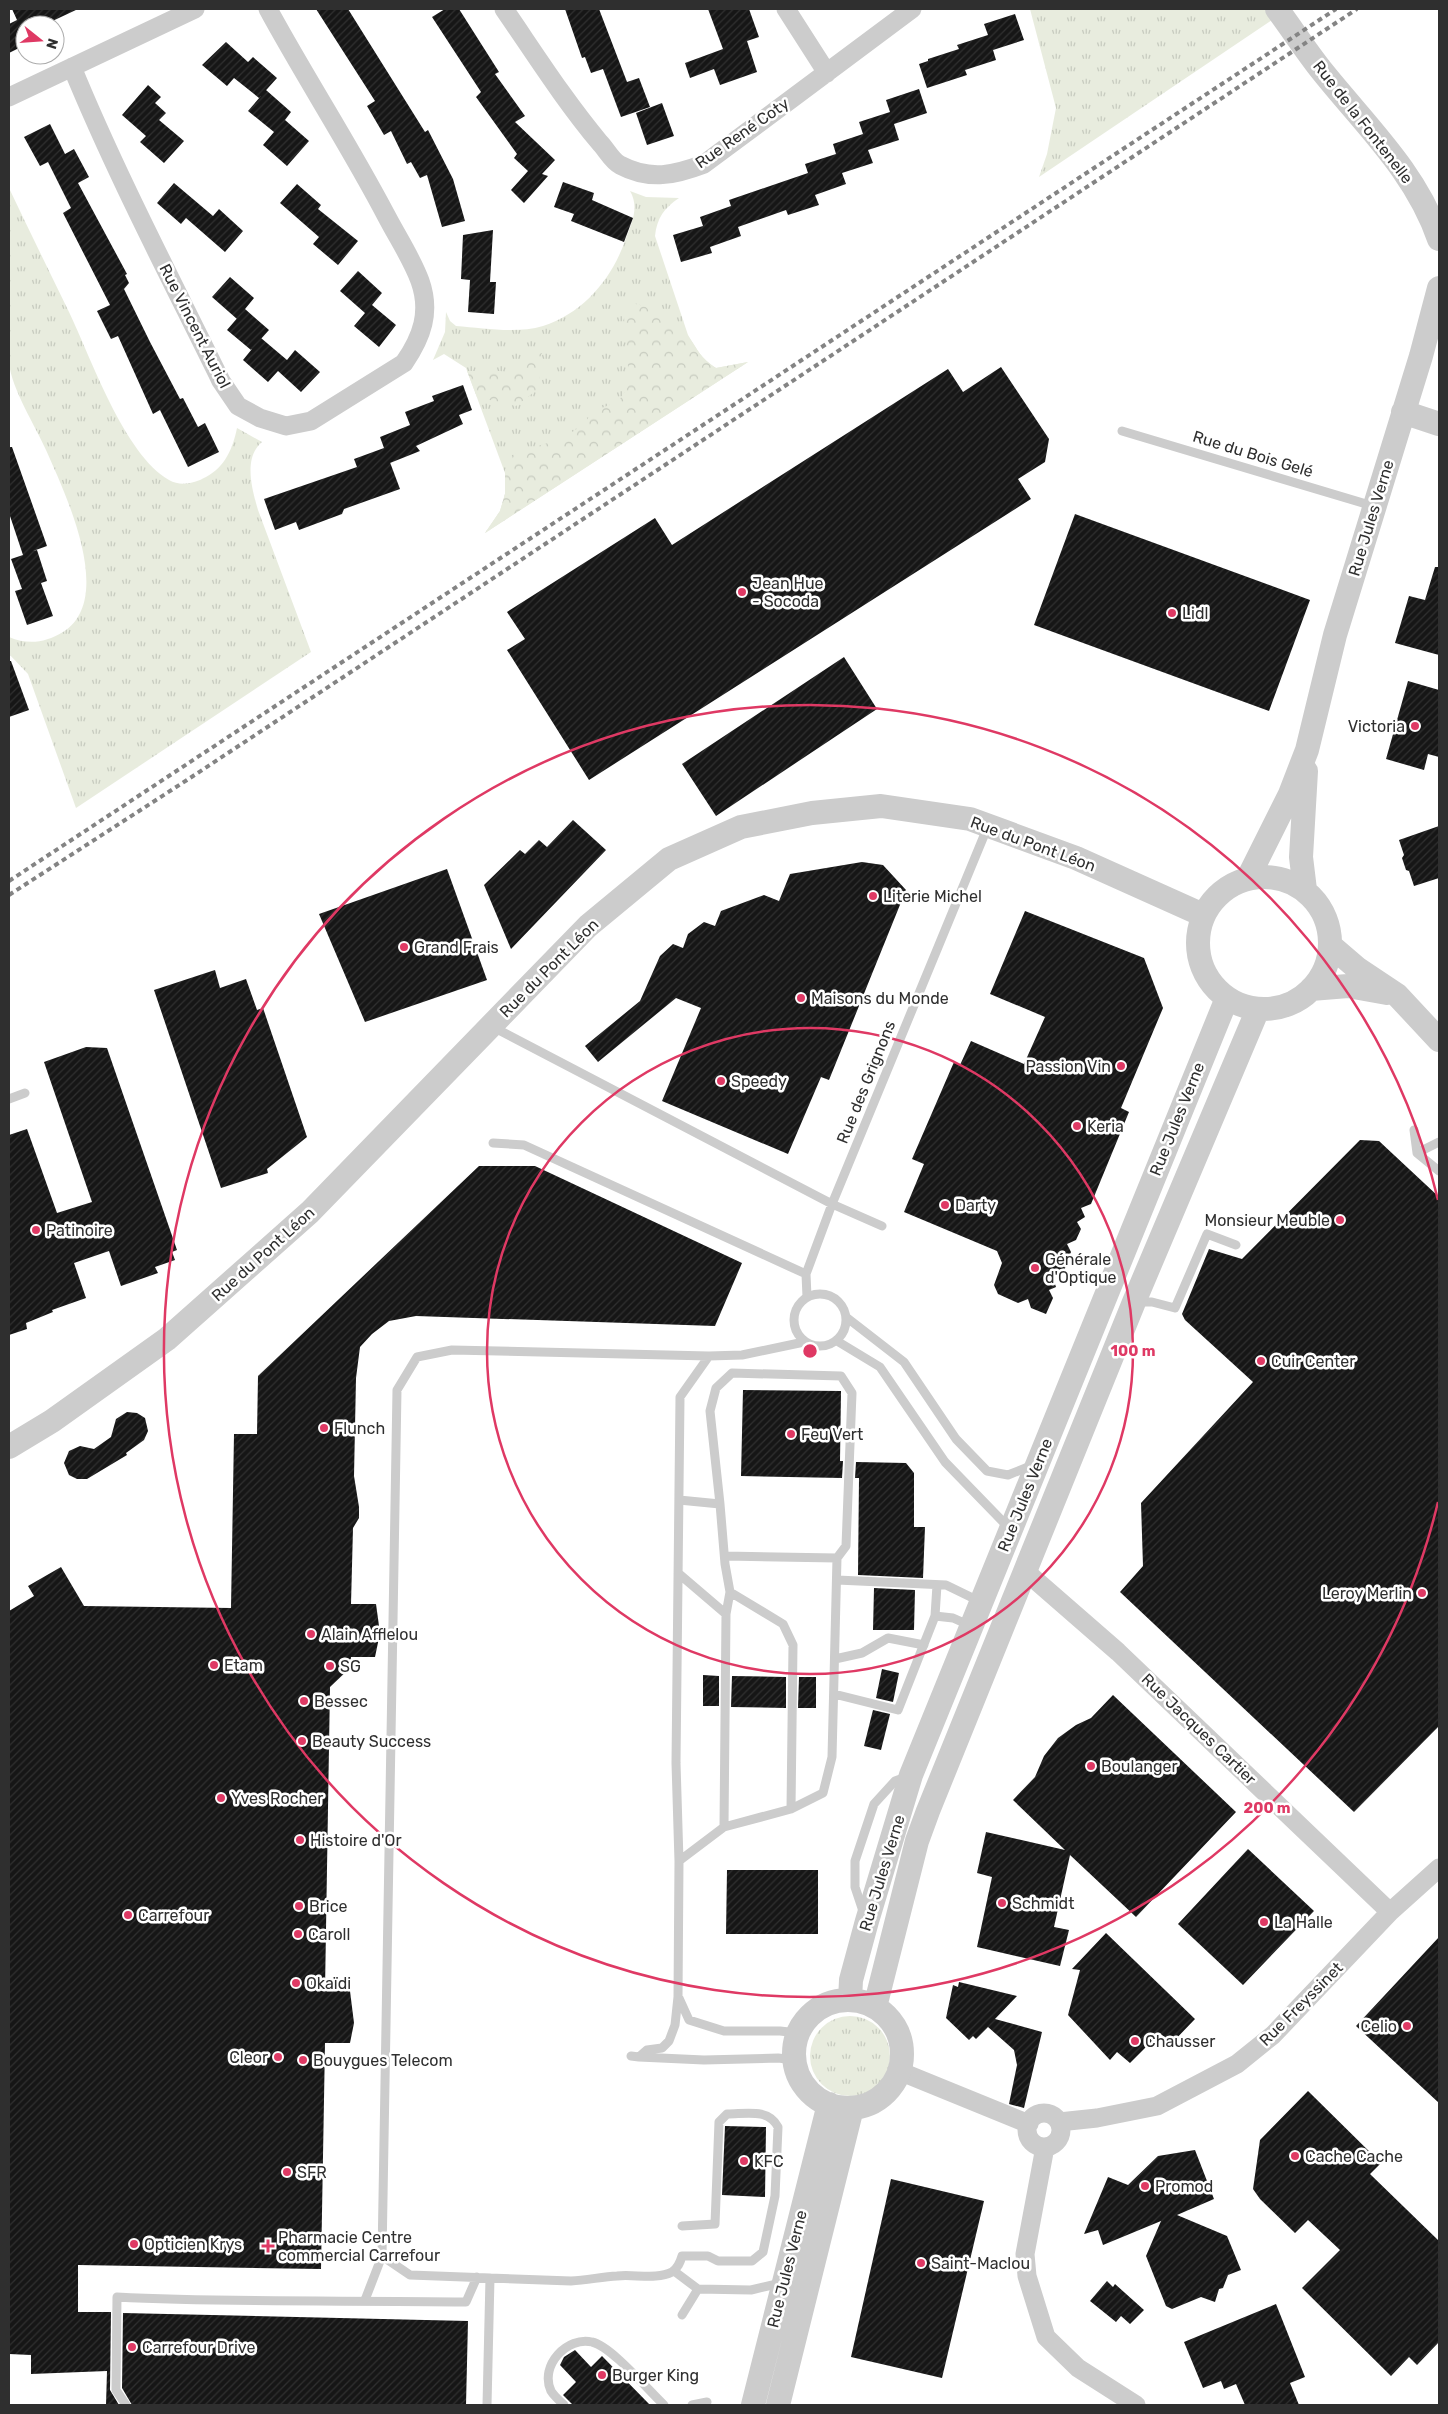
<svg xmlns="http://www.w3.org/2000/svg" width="1448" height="2414" font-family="Rubik,sans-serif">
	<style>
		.grass { fill: url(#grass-tufts) }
		.forest { fill: url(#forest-crowns) }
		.building { fill: url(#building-hatch) }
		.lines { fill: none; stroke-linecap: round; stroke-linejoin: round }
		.service { stroke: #ccc; stroke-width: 9 }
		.minor { stroke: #ccc; stroke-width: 19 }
		.tertiary { stroke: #ccc; stroke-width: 24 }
		.rail { stroke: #848484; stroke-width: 4; stroke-dasharray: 5 4; stroke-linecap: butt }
		.ring { fill: none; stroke: #df3964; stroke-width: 2.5 }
		.poi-dot { fill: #df3964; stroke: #fff; stroke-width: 2 }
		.labels { text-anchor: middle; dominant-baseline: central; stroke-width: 5; stroke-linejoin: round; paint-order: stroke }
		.street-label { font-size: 16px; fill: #2f2f2f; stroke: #fff }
		.poi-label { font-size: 16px; fill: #2f2f2f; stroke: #fff; text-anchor: start }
		.centre { fill: #df3964; stroke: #fff; stroke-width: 2.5 }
		.ring-label { font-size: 15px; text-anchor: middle; font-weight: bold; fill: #df3964; stroke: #fff; stroke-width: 5; stroke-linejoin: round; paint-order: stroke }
	</style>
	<defs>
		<pattern id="grass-tufts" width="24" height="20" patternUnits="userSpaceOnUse" patternTransform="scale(1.25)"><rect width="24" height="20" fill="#e8ecde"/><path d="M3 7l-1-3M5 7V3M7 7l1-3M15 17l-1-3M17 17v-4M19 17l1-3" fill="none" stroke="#c7cbbf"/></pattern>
		<pattern id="forest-crowns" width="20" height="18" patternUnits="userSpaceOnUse" patternTransform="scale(1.25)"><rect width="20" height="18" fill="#e8ecde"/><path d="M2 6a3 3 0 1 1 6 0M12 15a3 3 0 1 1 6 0" fill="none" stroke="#c7cbbf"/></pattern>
		<pattern id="building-hatch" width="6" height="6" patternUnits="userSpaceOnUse" patternTransform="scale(1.25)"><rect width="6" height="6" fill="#161616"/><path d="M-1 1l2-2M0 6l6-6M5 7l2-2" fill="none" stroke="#303030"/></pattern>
	</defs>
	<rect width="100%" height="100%" fill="#fff"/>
	<!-- grass -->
	<path class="grass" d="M1030,9H1266L1275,18L1039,177L1047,154L1056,108Z
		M9,188C29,230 49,271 69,312C91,358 124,454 169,480C181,487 195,483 206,477C225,467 233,448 237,428L262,442C243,458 252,489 258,510L311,652L76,808L28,674L9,654V637C28,645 45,643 63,632C116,599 65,493 46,450C35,425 12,390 9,363C7,346 9,327 9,310C9,269 9,229 9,188Z
		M630,191L646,197L679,198C664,208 657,218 655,236L688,335C696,349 702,359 716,368L748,362L485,533L500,511L505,494V473L466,368L444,354L433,360L445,332L446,312L450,321L456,326C484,328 516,334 543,326C583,313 611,280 625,241C631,224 640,208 630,191Z
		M810 2056a40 40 0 1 1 80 0a40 40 0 1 1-80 0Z"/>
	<!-- forest -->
	<path class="forest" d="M632,303C653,308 675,318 688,336C699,350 699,358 716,368L748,362L485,533L500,511L505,494V473L516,452L562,439L584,424L593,411L618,402L629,385L631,368L628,367L624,317Z
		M542,353L538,389L516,406L477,397L467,371H501L507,381L526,366L527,357Z"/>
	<!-- building -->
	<path class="building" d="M12,9H78L44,25H25V45L9,53V24L17,20Z
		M316,9H348L425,132L428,130L453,179L465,221L442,227L427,175L420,178L411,162L407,164L391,131L384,135L367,106L375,101Z
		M445,9H459L499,72L495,74L525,116L515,122L555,160L542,174L548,176L524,203L511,190L528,171L514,158L517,154L476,97L481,92L432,17Z
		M565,9H599L627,82L639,78L650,107L621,117L603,69L591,73L585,57L582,58Z
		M708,9H749L759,37L747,41L757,72L720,85L714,69L690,78L685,63L723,49Z
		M1015,14L1024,40L993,50L996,60L965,70L967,75L927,88L919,64L928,61V59L959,49L957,45L988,35L984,24Z
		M226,42L248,62L253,57L277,78L259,98L234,78L227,86L202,65Z
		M148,85L161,97L155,103L166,113L159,120L184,141L164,163L140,142L146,136L122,115Z
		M919,89L927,113L894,124L899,140L868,150L873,163L842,173L846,184L815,195L819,205L788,215L786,210L738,227L741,236L710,247L712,253L681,262L673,235L703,226L700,217L731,206L729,200L808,173L805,164L836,154L833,144L863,134L859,122L890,112L886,100Z
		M266,90L291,112L285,120L309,141L287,166L263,145L274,132L248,111Z
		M662,103L674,136L647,145L636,113Z
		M50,124L65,154L74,149L89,177L78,183L127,274L125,275L129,283L124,289L150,342L180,399L183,398L198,427L205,423L219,452L188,467L160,410L153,414L118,336L111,339L97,311L110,305L63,213L71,208L48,162L40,166L24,137Z
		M563,182L594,193L592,200L633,218L624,242L571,221L574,214L554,207Z
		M174,183L213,216L219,209L243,231L225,252L186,218L181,224L157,203Z
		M297,184L321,205L318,209L358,241L338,265L313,244L319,237L280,203Z
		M493,230L490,282H496L494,314L468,312L470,280L461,279L463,235Z
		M358,271L382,293L372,305L396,325L379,347L354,326L365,313L340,291Z
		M230,277L254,298L237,319L212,297Z
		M245,309L269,330L251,350L227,330Z
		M261,338L287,360L295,350L320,372L301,392L278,371L268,382L243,360Z
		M1001,367L1049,439L1045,462L1018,479L1031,499L589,780L507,650L525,639L507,612L655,518L672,545L948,369L963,392Z
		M463,385L472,410L459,415L463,424L416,446L420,451L390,463L388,457L400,489L344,509L342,514L299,530L296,522L275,530L264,499L357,467L354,459L384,448L380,437L410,425L405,412L434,401L432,396Z
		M9,447H12L47,546L33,551L37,550L47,581L41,583L53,616L27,625L15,591L22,589L11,559L23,555L9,513Z
		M1075,514L1310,600L1269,711L1034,625Z
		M1435,567H1439V655L1395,643L1409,596L1425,600Z
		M844,657L877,709L716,816L682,764Z
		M9,661H11L29,710L9,717Z
		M1408,681L1439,690V757L1428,754L1424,770L1386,759Z
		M573,820L606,850L511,949L484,885L520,850L525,854L539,840L547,847Z
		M1439,826V878L1414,886L1409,871L1406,870L1402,858L1404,855L1399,840Z
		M862,862L883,865L906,890L829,1080L821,1077L788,1154L662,1101L701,1008L676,998L598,1062L585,1046L640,1001L660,956L673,944L683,948L688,934L704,922L715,926L721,911L764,895L779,901L790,874Z
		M447,869L487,980L365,1022L319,914Z
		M1025,911L1144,958L1163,1008L1121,1108L1129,1112L1091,1204L1081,1208L1085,1217L1077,1222L1081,1229L1076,1240L1067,1244L1071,1252L1063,1274L1053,1278L1056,1287L1049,1290L1053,1298L1046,1314L1031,1308L1028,1299L1018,1303L998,1294L994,1285L1002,1263L997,1251L904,1212L924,1164L912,1159L954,1062L960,1065L971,1041L1024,1064L1045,1017L990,994Z
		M215,970L220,988L246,979L257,1010L263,1008L307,1137L267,1169L268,1173L221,1188L154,990Z
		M86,1047L107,1048L177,1250L172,1252L175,1260L155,1267L158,1273L121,1286L109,1251L74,1263L86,1298L52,1310L53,1312L26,1323L27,1329L9,1335V1135L27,1129L57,1213L92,1202L44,1062Z
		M1360,1140L1379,1141L1439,1197V1726L1354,1812L1120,1592L1143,1566L1141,1503L1253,1382L1185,1320L1182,1314L1209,1249L1242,1259Z
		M479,1166H535L742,1263L715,1326L416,1316L389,1321L372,1334L360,1347L356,1378L354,1476L359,1507V1518L353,1528L351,1604H376L380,1633L375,1657H351L350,1668L330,1687L325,1990L350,1991L354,2023L350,2043H325L321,2269L78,2265V2312H111L110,2390L119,2405H106L107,2371L31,2374V2355L9,2354V1611L34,1596L28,1586L61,1567L84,1606L231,1608L234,1434H257L258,1376Z
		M743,1390L841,1391L840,1461H843L842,1478L741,1476Z
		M127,1412L137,1413L145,1418L148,1431L144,1440L126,1453L127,1455L87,1479H77L69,1475L64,1463L69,1451L80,1446L94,1449L111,1437L116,1419Z
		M856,1462L906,1463L914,1473V1527H925L923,1578L858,1575L859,1478H855Z
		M874,1588L915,1590L914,1630H873Z
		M882,1669L899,1673L893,1702L876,1698Z
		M703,1675L719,1676V1706H703Z
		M732,1676L786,1677V1708L731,1707Z
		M799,1677H816V1708H798Z
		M1113,1695L1236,1812L1136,1917L1070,1855L1054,1927L1069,1930L1060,1966L977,1947L992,1877L977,1873L986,1832L1065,1850L1013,1800L1035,1777L1044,1756L1058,1738L1076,1725L1091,1718Z
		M873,1710L890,1714L881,1750L864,1746Z
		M1248,1849L1314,1911L1243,1985L1178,1924Z
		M727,1870H818V1934H726Z
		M1106,1933L1195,2019L1171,2044L1160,2033L1130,2063L1117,2052L1110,2060L1068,2015L1080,1970L1072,1969Z
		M1439,1937V2103L1356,2026Z
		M959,1982L1017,1996L995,2019L1042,2032L1024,2108L1009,2104L1017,2065L1014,2050L988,2027L976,2039L973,2036L969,2040L946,2018L953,1985L958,1987Z
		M1308,2091L1381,2163L1370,2174L1439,2241V2342L1417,2365L1409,2357L1391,2376L1302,2288L1340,2250L1308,2220L1295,2233L1260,2199L1253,2189L1260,2140Z
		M725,2126L766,2127L765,2197L722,2195Z
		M1195,2150L1214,2199L1177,2215L1227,2236L1241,2270L1228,2275L1223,2288L1219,2289L1215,2302L1201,2297L1172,2309L1166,2306L1146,2256L1161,2221L1103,2245L1098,2230L1084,2234L1108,2177L1128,2185L1158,2156Z
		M891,2179L984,2201L942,2378L851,2357Z
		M1107,2281L1113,2287L1115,2284L1144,2310L1130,2324L1121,2316L1116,2322L1090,2301Z
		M1276,2304L1305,2377L1290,2383L1299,2405H1245L1236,2384L1224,2389L1221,2381L1203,2388L1184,2342Z
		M123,2313L468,2321L466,2405H132L122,2388Z
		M575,2350L591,2367L602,2356L650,2405H573L563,2395L576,2382L560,2365L564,2357Z"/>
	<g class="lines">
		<!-- service -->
		<path class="service" d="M1122,431L1373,506
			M491,1026L832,1204L882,1226
			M9,1099L25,1093
			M1414,1130L1417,1153L1439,1171
			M493,1143L524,1145L806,1274
			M1417,1153L1439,1142
			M794 1320a26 26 0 1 1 52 0a26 26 0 1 1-52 0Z
			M807,1297L806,1274L832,1204L988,826
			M1137,1302H1152L1175,1308L1207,1234L1236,1245
			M846,1317L904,1362L956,1439L987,1471L1008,1475L1033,1465
			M837,1341L880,1367L945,1462L1009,1528
			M679,1500L720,1504L725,1564L730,1592L726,1614
			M720,1504L710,1411L716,1388L732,1373L841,1376L852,1393L846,1546L837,1558
			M678,1573L726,1614L724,1827
			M837,1580L946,1585L981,1602
			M730,1592L783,1624L793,1645L791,1809
			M935,1616L953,1618L971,1626
			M835,1659L862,1653L888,1638L924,1645
			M834,1694L898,1710L935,1616L937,1585
			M679,1861L724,1827L791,1809L823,1793L832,1757L837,1558L725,1556
			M864,1914L855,1887V1861L874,1804L895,1781L906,1777
			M679,1998L689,2020L724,2031H780L798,2033
			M631,2056L639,2057L647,2050L662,2048L669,2041L675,2025L678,1997L679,1861L676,1763L680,1397L709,1356L742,1355L804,1342
			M639,2057L704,2060L778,2058L795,2060
			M682,2226L715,2224L719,2122L727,2114C746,2114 768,2108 778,2127L775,2196L763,2252L752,2261H718L708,2256H682C680,2263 678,2268 672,2272C657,2280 634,2274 617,2276C602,2277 587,2280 571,2281L410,2275L382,2256L397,1390L417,1357L452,1350L709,1356
			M674,2271L698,2289L751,2290L781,2283
			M365,2300L382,2256
			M682,2315L698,2289
			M126,2405L116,2390L117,2297C233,2303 349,2300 466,2302L477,2277
			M487,2405L490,2278
			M564,2405C560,2401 554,2396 551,2391C539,2365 568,2336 592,2342C611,2346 648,2390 664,2405
			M692,2405L707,2402"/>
		<!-- minor -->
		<path class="minor" d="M504,9C535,54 564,100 600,143C606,149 612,161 620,165C650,181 675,175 704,164L912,9
			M786,9L827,73
			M72,67C116,174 170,277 221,381L238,406L260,418L286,426L311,421L404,363C422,337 431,312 420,281C412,259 398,238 387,217C350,146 306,79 268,9
			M9,97L195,9
			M1025,1571L1118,1652L1390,1912
			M899,2071L1029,2124
			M1027 2130a17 17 0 1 1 34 0a17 17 0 1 1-34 0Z
			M1059,2122L1097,2118L1157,2106L1237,2064L1273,2035L1390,1912L1439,1868
			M1045,2147L1025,2254L1027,2276L1046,2337L1078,2368L1136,2405"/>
		<!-- tertiary -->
		<path class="tertiary" d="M1277,9C1292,29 1306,51 1322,71C1366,126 1416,172 1439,239
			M1403,412L1439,424
			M1198 943a66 66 0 1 1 132 0a66 66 0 1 1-132 0Z
			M1248,878L1290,794L1307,750L1335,635L1421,356L1439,288
			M1305,890L1301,857L1306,771
			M1330,945L1358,969L1397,995L1439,1040
			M1311,989L1348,986L1387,993
			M9,1447L52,1421L167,1339L310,1212L588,926L669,859L741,827L812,813L881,806L970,819L1076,858L1203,915
			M850,2000L851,1980L867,1921L911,1775L1227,998
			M794 2054a54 54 0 1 1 108 0a54 54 0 1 1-108 0Z
			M875,2007L917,1841L928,1811L1134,1302L1258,1009
			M753,2405L829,2104
			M778,2405L852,2108"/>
		<!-- rail -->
		<path class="rail" d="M9,881L1336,9
			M9,895L187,780L1357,9"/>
	</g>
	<!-- distance rings -->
	<g class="ring">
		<circle cx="810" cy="1351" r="323"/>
		<path d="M1438 1502A646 646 0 1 1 1438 1200"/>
	</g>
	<!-- markers -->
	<g class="poi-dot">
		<circle cx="742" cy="592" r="5"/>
		<circle cx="1172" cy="613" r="5"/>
		<circle cx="1415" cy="726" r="5"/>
		<circle cx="873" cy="896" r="5"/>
		<circle cx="404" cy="947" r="5"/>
		<circle cx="801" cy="998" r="5"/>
		<circle cx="1121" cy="1066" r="5"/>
		<circle cx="721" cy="1081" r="5"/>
		<circle cx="1077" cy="1126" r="5"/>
		<circle cx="945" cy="1205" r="5"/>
		<circle cx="1340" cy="1220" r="5"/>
		<circle cx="36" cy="1230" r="5"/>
		<circle cx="1035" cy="1268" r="5"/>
		<circle cx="1261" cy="1361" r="5"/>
		<circle cx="324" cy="1428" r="5"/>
		<circle cx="791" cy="1434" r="5"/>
		<circle cx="1422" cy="1593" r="5"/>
		<circle cx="311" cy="1634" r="5"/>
		<circle cx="214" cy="1665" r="5"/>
		<circle cx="330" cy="1666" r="5"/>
		<circle cx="304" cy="1701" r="5"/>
		<circle cx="302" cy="1741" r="5"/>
		<circle cx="1091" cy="1766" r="5"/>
		<circle cx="221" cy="1798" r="5"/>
		<circle cx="300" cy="1840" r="5"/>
		<circle cx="1002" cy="1903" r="5"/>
		<circle cx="299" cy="1906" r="5"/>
		<circle cx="128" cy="1915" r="5"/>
		<circle cx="1264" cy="1922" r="5"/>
		<circle cx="298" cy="1934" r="5"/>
		<circle cx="296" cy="1983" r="5"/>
		<circle cx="1407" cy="2026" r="5"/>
		<circle cx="1135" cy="2041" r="5"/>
		<circle cx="278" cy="2057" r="5"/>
		<circle cx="303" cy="2060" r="5"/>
		<circle cx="1295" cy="2156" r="5"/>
		<circle cx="744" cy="2161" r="5"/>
		<circle cx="287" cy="2172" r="5"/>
		<circle cx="1145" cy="2186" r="5"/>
		<circle cx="134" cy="2244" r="5"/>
		<path d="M265.5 2238.5h5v5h5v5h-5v5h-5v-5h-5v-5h5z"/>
		<circle cx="921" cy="2263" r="5"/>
		<circle cx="132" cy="2347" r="5"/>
		<circle cx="602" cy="2375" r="5"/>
	</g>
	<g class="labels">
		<!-- street labels -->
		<g class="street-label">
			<text transform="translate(1363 122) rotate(52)">Rue de la Fontenelle</text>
			<text transform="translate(742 133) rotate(-35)">Rue René Coty</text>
			<text transform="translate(195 326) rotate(63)">Rue Vincent Auriol</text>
			<text transform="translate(1253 454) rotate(17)">Rue du Bois Gelé</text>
			<text transform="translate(1371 518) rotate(-73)">Rue Jules Verne</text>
			<text transform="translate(1033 844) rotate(20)">Rue du Pont Léon</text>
			<text transform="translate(549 968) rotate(-45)">Rue du Pont Léon</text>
			<text transform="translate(866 1082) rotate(-68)">Rue des Grignons</text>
			<text transform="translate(1177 1119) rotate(-68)">Rue Jules Verne</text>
			<text transform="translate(263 1254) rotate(-42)">Rue du Pont Léon</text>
			<text transform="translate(1025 1495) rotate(-68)">Rue Jules Verne</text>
			<text transform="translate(1199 1729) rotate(44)">Rue Jacques Cartier</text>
			<text transform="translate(882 1873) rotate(-73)">Rue Jules Verne</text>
			<text transform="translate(1301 2004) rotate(-45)">Rue Freyssinet</text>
			<text transform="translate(787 2269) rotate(-76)">Rue Jules Verne</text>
		</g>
		<!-- poi labels -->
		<g class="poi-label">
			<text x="752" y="583">Jean Hue<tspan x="752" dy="18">- Socoda</tspan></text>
			<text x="1182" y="613">Lidl</text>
			<text x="1405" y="726" text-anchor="end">Victoria</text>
			<text x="883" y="896">Literie Michel</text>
			<text x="414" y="947">Grand Frais</text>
			<text x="811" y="998">Maisons du Monde</text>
			<text x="1111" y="1066" text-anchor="end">Passion Vin</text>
			<text x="731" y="1081">Speedy</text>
			<text x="1087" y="1126">Keria</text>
			<text x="955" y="1205">Darty</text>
			<text x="1330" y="1220" text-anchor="end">Monsieur Meuble</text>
			<text x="46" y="1230">Patinoire</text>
			<text x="1045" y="1259">Générale<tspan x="1045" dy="18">d'Optique</tspan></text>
			<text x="1271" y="1361">Cuir Center</text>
			<text x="334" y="1428">Flunch</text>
			<text x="801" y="1434">Feu Vert</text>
			<text x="1412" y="1593" text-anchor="end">Leroy Merlin</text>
			<text x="321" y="1634">Alain Afflelou</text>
			<text x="224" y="1665">Etam</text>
			<text x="340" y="1666">SG</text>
			<text x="314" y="1701">Bessec</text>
			<text x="312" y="1741">Beauty Success</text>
			<text x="1101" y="1766">Boulanger</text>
			<text x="231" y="1798">Yves Rocher</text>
			<text x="310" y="1840">Histoire d'Or</text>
			<text x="1012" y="1903">Schmidt</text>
			<text x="309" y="1906">Brice</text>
			<text x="138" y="1915">Carrefour</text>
			<text x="1274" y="1922">La Halle</text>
			<text x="308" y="1934">Caroll</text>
			<text x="306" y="1983">Okaïdi</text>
			<text x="1397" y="2026" text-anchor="end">Celio</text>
			<text x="1145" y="2041">Chausser</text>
			<text x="268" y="2057" text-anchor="end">Cleor</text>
			<text x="313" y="2060">Bouygues Telecom</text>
			<text x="1305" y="2156">Cache Cache</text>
			<text x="754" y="2161">KFC</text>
			<text x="297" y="2172">SFR</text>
			<text x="1155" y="2186">Promod</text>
			<text x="278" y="2237">Pharmacie Centre<tspan x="278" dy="18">commercial Carrefour</tspan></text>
			<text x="144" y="2244">Opticien Krys</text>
			<text x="931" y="2263">Saint-Maclou</text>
			<text x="142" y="2347">Carrefour Drive</text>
			<text x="612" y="2375">Burger King</text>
		</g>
	</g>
	<circle cx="810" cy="1351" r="8" class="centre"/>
	<g class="ring-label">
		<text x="1133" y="1356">100 m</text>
		<text x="1267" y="1813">200 m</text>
	</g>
	<!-- border -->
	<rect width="1448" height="2414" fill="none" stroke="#2f2f2f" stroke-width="20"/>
	<!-- north arrow -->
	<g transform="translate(40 40) rotate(107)"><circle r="24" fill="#ffffff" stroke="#acacac"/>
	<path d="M0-4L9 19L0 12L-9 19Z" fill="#df3964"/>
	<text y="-8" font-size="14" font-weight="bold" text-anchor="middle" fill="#2f2f2f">N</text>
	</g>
</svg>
